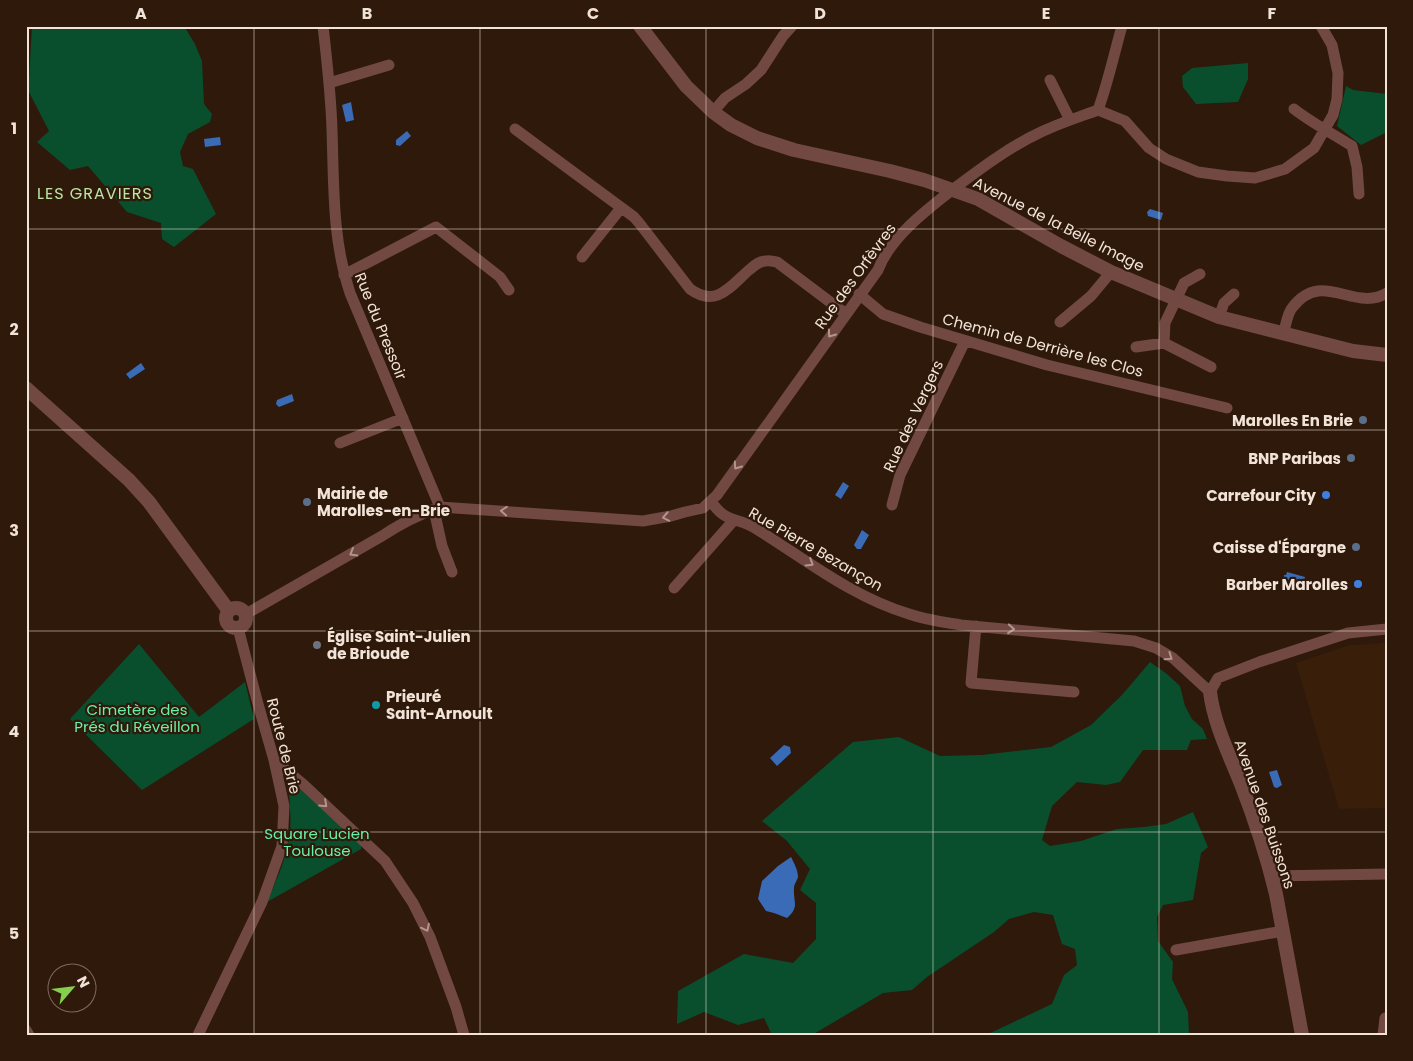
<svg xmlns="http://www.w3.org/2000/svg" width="1413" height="1061" font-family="Poppins,sans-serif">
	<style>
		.built { fill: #391e0a }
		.green { fill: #094f2e }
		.water { fill: #3a6bb6 }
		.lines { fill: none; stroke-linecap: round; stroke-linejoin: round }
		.minor { stroke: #714842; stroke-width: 11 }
		.tertiary { stroke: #714842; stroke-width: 14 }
		.oneway { stroke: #b2968e }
		.grid { fill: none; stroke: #f2e3d9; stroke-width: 1; stroke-opacity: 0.55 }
		.service-dot { fill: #5c6f8a; stroke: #2e190a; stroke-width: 2 }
		.shop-dot { fill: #3f7fe0; stroke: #2e190a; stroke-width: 2 }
		.worship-dot { fill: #6b7280; stroke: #2e190a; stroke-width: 2 }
		.culture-dot { fill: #0f9aa8; stroke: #2e190a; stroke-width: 2 }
		.labels { text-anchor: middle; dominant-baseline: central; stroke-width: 4.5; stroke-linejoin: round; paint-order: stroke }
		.street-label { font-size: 15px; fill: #f2e3d9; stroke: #2e190a }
		.poi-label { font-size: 15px; font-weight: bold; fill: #f2e3d9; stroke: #2e190a; text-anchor: end }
		.park-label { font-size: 15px; fill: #69f1a7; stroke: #2e190a }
		.neighbourhood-label { font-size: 16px; letter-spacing: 1px; fill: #bce5a2; stroke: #2e190a }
		.neatline { fill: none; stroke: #f2e3d9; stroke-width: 2 }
		.grid-label { font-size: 16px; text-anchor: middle; font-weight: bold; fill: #f2e3d9 }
	</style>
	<rect width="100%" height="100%" fill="#2e190a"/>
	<!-- built -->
	<path class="built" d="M1387,642V808L1339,809L1296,663L1350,645L1374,644Z"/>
	<!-- green -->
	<path class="green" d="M32,26H184L195,44L202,61L204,104L212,114L210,122L188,134L180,152L183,166L193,169L216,214L174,247L162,239L161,223L127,212L88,166L70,170L37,142L49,131L28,90H26V80H29Z
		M1248,63V79L1238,102L1196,104L1183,87L1182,76L1192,68Z
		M1346,86L1353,90L1387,94V132L1361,145L1337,126Z
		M139,644L199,717L245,682L254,719L142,790L70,719Z
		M1150,662L1167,674L1180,686L1185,706L1192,719L1203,729L1207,739L1191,740L1187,750H1143L1120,782L1106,785L1077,782L1052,806L1042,840L1050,846L1081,841L1117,829L1144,827L1166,824L1193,812L1208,847L1201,853L1193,900L1163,905L1157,917L1158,941L1173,962L1172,979L1188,1012L1189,1035H986L1052,1004L1064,975L1077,965L1075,949L1062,944L1053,915L1034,912L1009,919L994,932L927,977L912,990L883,993L812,1035H772L764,1018L738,1025L704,1012L677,1024L678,991L744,954L793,963L816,939V903L800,890L810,869L787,841L762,821L853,742L899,737L940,756L982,755L1051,747L1091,725L1122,695Z
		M292,783H297L361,844V849L267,902C275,883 284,864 288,844C293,825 289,805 289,786L290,784Z"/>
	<!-- water -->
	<path class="water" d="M351,102L354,120L346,122L342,105Z
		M407,131L411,136L400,146L396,145V140Z
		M220,137L221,145L205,147L204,139Z
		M1150,209L1163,213L1161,220L1148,216L1147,212Z
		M141,363L145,369L130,379L126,374Z
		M292,394L294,401L279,407L276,404L277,400Z
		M843,482L849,486L841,499L835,495Z
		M862,530L869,535L861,549H857L854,545Z
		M1287,572L1305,577L1303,585L1285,580L1286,577H1284V575H1286Z
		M784,745L790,747L791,753L777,766L770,758Z
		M1277,770L1282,785L1277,788L1274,787L1269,772Z
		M791,857C794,863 798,870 798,877C797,881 794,884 794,888C793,903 800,906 787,918L774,913L766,911L758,899L762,881L778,866Z"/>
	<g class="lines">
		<!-- minor -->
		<path class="minor" d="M323,26C327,61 331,95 332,130C334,185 332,239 350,293L440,507
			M1050,80L1070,120
			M329,83L389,65
			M1294,109C1312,123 1333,134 1352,146L1357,167L1359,194
			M1098,110L1125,121L1149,148L1166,159L1198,172L1227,176L1255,178L1285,169L1314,148L1333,115L1337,99L1338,73L1332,45L1321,26
			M1098,110C1108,83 1114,54 1122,26
			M713,112L725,98L746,84L761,70L783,36L792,26
			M515,129L634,217L640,224L690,289C716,308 730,287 749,270C754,266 759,261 766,261C770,260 774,262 777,262L846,314
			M582,257L621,208
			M344,275L436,227L500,277L509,290
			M859,294L883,314L920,327L1047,365L1227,408
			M1219,317L1224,303L1234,294
			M1060,322L1091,296L1111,272
			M1283,334C1286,326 1287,314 1292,308C1322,268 1354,313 1387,293
			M1164,343L1165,323L1184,283L1200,274
			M1136,347L1164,343L1211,367
			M340,443L403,418
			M711,501C725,523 736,517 755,528C805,559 852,597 909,614C926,620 943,622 961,625L1134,641L1156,648L1173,658L1210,692L1218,678L1259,662L1348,633L1387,629
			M892,505L900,475L965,341
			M434,510L442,546L452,572
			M674,588L734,520
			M246,614L382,536C400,524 420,514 440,507L643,521L671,516L685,512L703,508L717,495L878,270C890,238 925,211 952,190C980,169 1009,147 1041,132C1060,123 1079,117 1098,110
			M976,626L971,683L1074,692
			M274,760L304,785L385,861L413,903L430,937L456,1007L464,1035
			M1271,876L1387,874
			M1176,950L1283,931
			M26,1030L29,1035
			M198,1035L262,902L282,846L284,806L274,760L258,704L238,628
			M1383,1035L1385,1018"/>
		<!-- tertiary -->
		<path class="tertiary" d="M640,26L686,86L713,112L731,125L757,138L794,150L890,171L924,180L961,193L978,199L1061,246L1111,272L1219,317L1353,351L1387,355
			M26,388L129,480L149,502L229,611
			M226 618a10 10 0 1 1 20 0a10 10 0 1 1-20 0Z
			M1210,692C1214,724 1229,754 1241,784C1255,820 1267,857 1276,894L1302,1035"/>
	</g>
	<!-- one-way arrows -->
	<defs><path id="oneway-chevron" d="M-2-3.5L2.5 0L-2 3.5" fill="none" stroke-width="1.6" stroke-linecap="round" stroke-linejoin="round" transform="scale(1.25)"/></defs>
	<g class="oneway">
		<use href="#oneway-chevron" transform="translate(831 334) rotate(126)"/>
		<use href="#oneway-chevron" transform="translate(737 466) rotate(125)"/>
		<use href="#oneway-chevron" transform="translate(504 511) rotate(-176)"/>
		<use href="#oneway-chevron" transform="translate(666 517) rotate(169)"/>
		<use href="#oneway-chevron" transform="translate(353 553) rotate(150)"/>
		<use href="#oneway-chevron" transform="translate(810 563) rotate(32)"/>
		<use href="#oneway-chevron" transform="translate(1011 629) rotate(5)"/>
		<use href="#oneway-chevron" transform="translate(1169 657) rotate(34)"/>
		<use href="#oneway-chevron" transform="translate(324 804) rotate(43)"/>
		<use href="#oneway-chevron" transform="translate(426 928) rotate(64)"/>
	</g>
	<!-- grid -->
	<path class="grid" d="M254,26V1035M480,26V1035M706,26V1035M933,26V1035M1159,26V1035M26,229H1387M26,430H1387M26,631H1387M26,832H1387"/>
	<!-- markers -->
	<g class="service-dot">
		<circle cx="1363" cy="420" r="5"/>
		<circle cx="1351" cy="458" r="5"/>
		<circle cx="307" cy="502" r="5"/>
		<circle cx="1356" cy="547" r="5"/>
	</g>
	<g class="shop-dot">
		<circle cx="1326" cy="495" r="5"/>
		<circle cx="1358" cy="584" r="5"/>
	</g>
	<circle class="worship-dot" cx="317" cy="645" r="5"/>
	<circle class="culture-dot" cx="376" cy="705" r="5"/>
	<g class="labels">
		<!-- street labels -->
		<g class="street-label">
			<text transform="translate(1059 224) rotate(27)">Avenue de la Belle Image</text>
			<text transform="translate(855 276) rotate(-54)">Rue des Orfèvres</text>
			<text transform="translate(381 326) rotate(68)">Rue du Pressoir</text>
			<text transform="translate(1043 345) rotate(15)">Chemin de Derrière les Clos</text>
			<text transform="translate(913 416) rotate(-65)">Rue des Vergers</text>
			<text transform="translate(816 549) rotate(30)">Rue Pierre Bezançon</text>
			<text transform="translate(284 746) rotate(76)">Route de Brie</text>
			<text transform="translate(1265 814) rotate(71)">Avenue des Buissons</text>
		</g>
		<!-- poi labels -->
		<g class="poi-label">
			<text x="1353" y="420">Marolles En Brie</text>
			<text x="1341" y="458">BNP Paribas</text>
			<text x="317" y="493" text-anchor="start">Mairie de<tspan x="317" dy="17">Marolles-en-Brie</tspan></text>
			<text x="1316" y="495">Carrefour City</text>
			<text x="1346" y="547">Caisse d'Épargne</text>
			<text x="1348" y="584">Barber Marolles</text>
			<text x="327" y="636" text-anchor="start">Église Saint-Julien<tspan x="327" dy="17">de Brioude</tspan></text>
			<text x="386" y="696" text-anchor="start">Prieuré<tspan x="386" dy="17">Saint-Arnoult</tspan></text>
		</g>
		<!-- park labels -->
		<g class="park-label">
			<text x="137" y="709">Cimetère des<tspan x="137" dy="17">Prés du Réveillon</tspan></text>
			<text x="317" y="833">Square Lucien<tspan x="317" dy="17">Toulouse</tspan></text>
		</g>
		<!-- neighbourhood labels -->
		<g class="neighbourhood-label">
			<text x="95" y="193">LES GRAVIERS</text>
		</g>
	</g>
	<!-- border -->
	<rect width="1413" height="1061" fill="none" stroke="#2e190a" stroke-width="55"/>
	<!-- north arrow -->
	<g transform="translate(72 988) rotate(62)"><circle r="24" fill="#2e190a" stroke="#7c6a5d"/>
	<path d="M0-4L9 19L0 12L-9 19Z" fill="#86cf4c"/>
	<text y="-8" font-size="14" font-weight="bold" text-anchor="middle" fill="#f2e3d9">N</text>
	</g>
	<rect x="28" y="28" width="1358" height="1006" class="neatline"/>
	<g class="grid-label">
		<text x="141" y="19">A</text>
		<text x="367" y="19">B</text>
		<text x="593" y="19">C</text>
		<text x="820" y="19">D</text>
		<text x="1046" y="19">E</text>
		<text x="1272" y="19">F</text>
		<text x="14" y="134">1</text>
		<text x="14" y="335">2</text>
		<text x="14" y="536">3</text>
		<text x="14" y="737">4</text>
		<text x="14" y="939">5</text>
	</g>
</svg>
